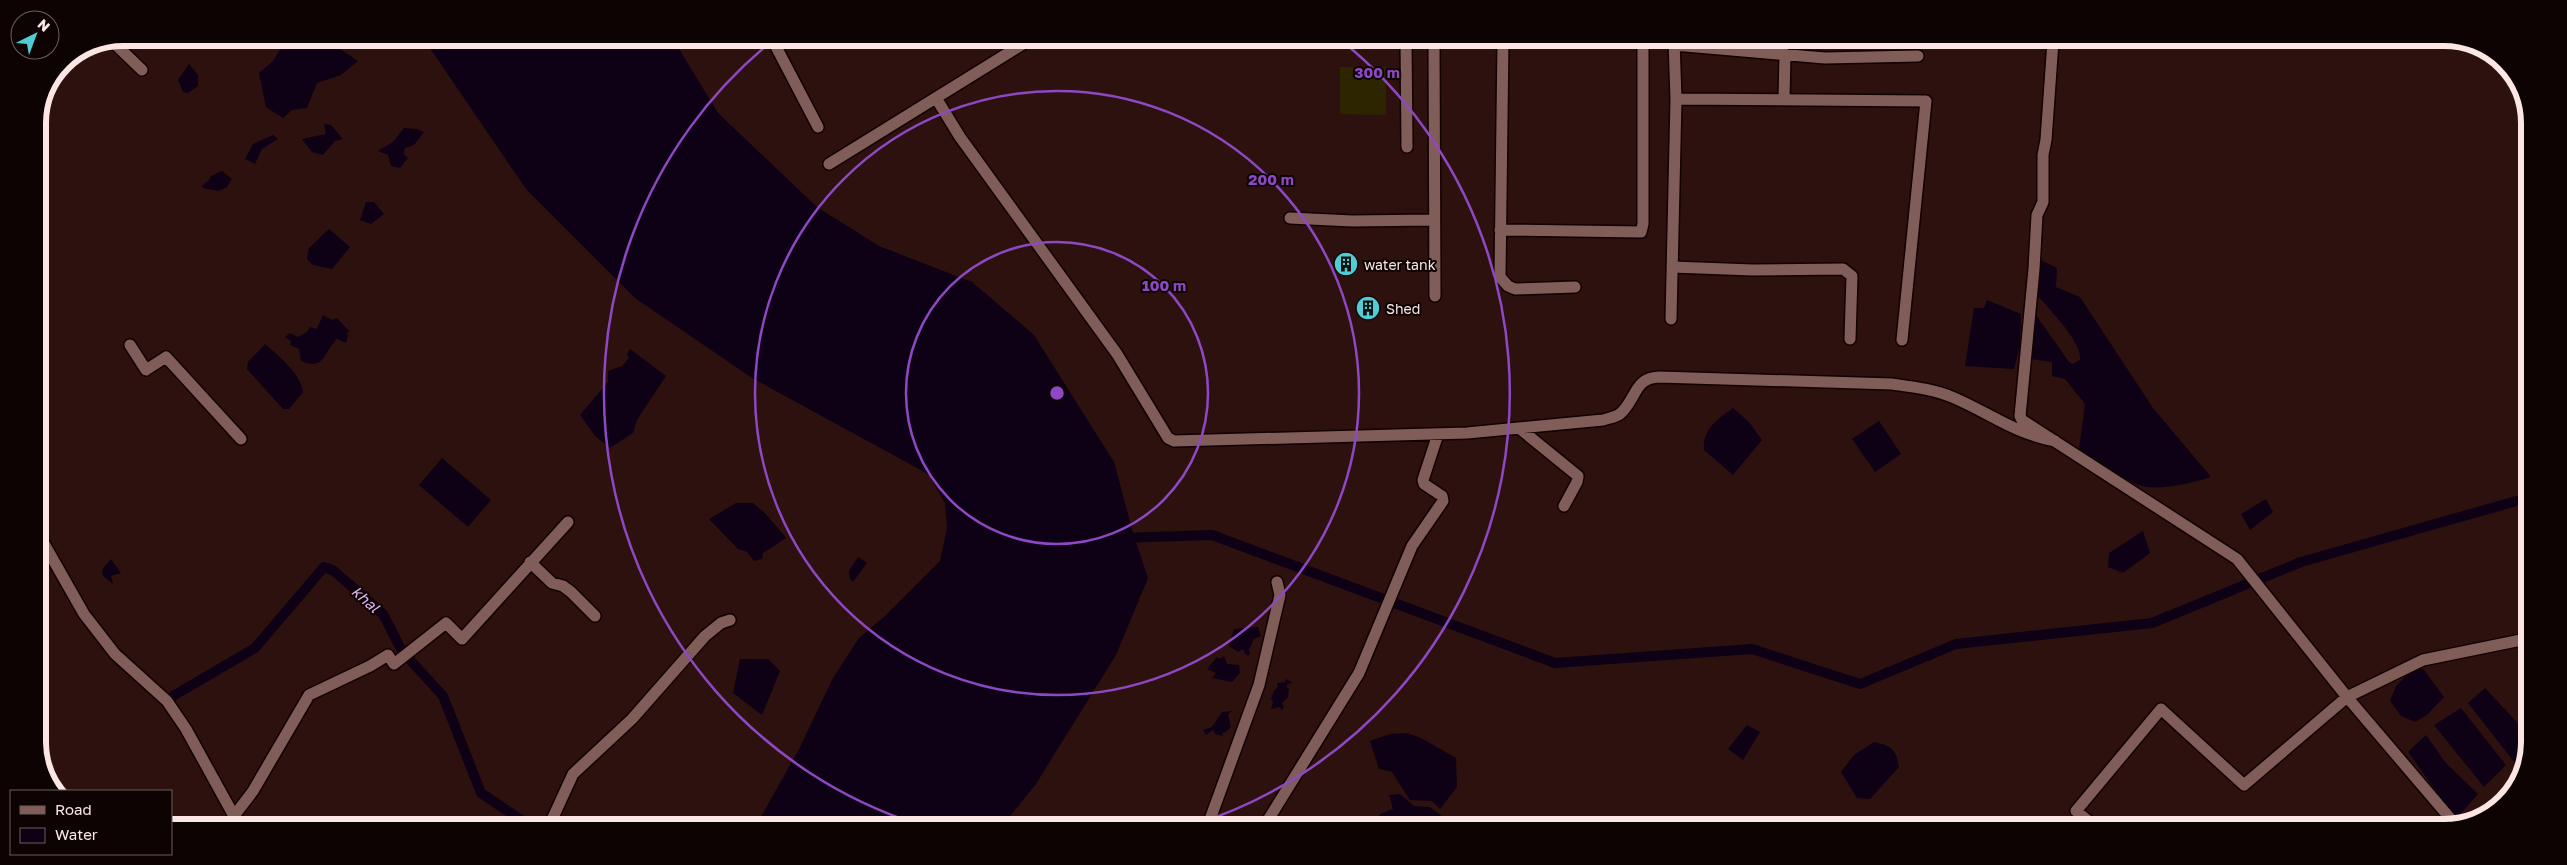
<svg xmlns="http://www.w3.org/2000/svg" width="2567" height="865" font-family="'Golos Text',sans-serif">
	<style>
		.green { fill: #2d2500 }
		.water { fill: #0e0015 }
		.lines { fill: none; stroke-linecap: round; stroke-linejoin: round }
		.canal { stroke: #0e0015; stroke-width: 10 }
		.minor-casing { stroke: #130000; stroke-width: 14 }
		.minor { stroke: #805d59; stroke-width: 11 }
		.ring { fill: none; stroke: #8e48c4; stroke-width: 2.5 }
		.labels { text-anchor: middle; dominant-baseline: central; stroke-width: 4; stroke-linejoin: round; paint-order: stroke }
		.poi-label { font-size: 14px; fill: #fbe6e3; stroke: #0d0303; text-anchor: start }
		.water-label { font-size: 15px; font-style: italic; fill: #e0b3f0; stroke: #0d0303 }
		.rim { fill: none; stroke: #fbe6e3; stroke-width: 6 }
		.centre { fill: #8e48c4; stroke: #0d0303; stroke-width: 2.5 }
		.ring-label { font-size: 15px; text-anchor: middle; font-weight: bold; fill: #8e48c4; stroke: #0d0303; stroke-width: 4; stroke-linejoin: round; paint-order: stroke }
	</style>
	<rect width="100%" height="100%" fill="#2d110f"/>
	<!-- green -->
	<path class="green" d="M1340,67H1386V115L1340,114Z"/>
	<!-- water -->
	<path class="water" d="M293,38H331L337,47L358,61L341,75L317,83L307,108L292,110L283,118L266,107L259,73L273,61L284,43Z
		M423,38L673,39L718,113L817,207L879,246L972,282L1034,335L1114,462L1133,533L1148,578L1116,655L1036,784L1003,825L757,824L799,749L833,678L859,638L885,616L940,561L947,528L945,503L928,474L752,378L635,298L526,189Z
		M189,64L198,75V86L188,93L183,92L178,80Z
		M324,124L331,125L343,139L335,141L323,155L312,152L302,139L326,134Z
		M404,128L417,129L424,132L414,145L405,148L404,154L408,158L400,168L391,166L388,155L378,151L393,142Z
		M273,135L278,139L262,149L255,164L245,159L253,144Z
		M222,171L232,179L227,187L218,191L203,188L202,186L209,180L211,176Z
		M366,202H374L384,214L371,224L360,220Z
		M329,229L350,247L332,269L313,265L307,259L309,248Z
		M2041,260L2057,268L2056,287L2080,297L2153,408L2211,477C2193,483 2166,489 2147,487C2129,485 2094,460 2079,449L2085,404L2065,379L2052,376V362L2030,359L2036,315L2069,362L2073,364L2080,360C2083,343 2049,309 2037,295Z
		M1987,300L2021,314L2020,346L2014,369L1965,366L1974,308H1984Z
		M323,315L332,320L337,318L350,332H347L348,337L346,343L337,339C323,353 325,371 301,361L299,349L290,345L291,341L285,337L290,333L298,337L307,332L310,327L317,329Z
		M265,344C278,355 301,374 303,392L289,409H283L247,369L248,362Z
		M630,349L666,376L637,420L633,433L610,448L595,436L580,415L608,382V371L622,366L629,358L627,354Z
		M1733,408L1749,422L1762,440L1733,475L1704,450C1702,429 1718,419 1733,408Z
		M1879,421L1901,454L1875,472L1852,439Z
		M442,458L491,500L468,527L419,485Z
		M2266,499L2273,512L2250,530L2241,514Z
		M736,503H753L766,514L786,538L763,553L762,559L754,561L747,552L738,549L709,519Z
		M2143,531L2150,553L2123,573L2108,567L2109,553Z
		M858,557L867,563L853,582L850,579L849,571Z
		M111,559L121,573L111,576L113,584L103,576L102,570Z
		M1258,627L1261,636L1254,639L1249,649L1250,655H1246L1243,649L1238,652L1229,646L1234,629Z
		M1224,656L1227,664L1239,665L1240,673L1232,682L1212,678L1216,673L1207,669L1217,657L1220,659Z
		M740,659H768L780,671L762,715L733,693Z
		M2416,666L2424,670L2444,697L2427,715L2415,722L2401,716L2390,701L2396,686Z
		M1286,679L1292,682L1286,686L1289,689L1288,697L1282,703L1284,707L1282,710L1279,707L1271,709L1273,702L1271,699L1274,691L1278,687L1277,683L1285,682Z
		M2485,688L2525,731V752L2515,763L2468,703Z
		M2461,708L2506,765L2484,787L2434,725Z
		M1233,711L1228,714L1231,727L1226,732L1222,733L1223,736L1215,734L1213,730L1206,735L1203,730L1212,727L1222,712Z
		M1747,725L1760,732L1743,760L1728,749Z
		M1407,733L1421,738L1456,758L1457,787L1440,809L1432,801L1410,800L1392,772L1379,769L1370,741L1390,734Z
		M2426,735L2445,762L2478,794L2456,819L2408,752Z
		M1874,742C1892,746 1896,749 1899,767L1870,799L1857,798L1841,772L1854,755Z
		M1400,794L1414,806L1429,807L1441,815L1438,826L1383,825L1376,823L1380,814L1393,809L1389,795Z"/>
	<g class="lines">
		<!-- canal -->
		<path class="canal" d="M1122,538L1212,535L1555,663L1752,649L1860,684L1956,644L2152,623L2301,562L2527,498
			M173,696L255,648L324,567L334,571L383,614L402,651L443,696L481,793L527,824"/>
		<!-- minor casing -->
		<g class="minor-casing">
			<path id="minor" d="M772,39L818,127
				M111,40L142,70
				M1406,40L1407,147
				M1434,40L1435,296
				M1503,40L1500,277L1508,286L1515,289L1575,287
				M2053,41L2046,140L2043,155V202L2037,215L2034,269L2020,416L2022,420L2237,559L2347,697L2455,824
				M1674,45L1825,58L1918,56
				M936,98L960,137L1117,354L1168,438L1174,441L1467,433L1603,420C1609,418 1617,417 1621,413C1637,398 1634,378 1659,377L1892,384C1913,387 1933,389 1952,397C1990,413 2013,433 2055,441
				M1676,99L1926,101L1902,340
				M1784,100L1785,54
				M829,164L1031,39
				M1290,218L1352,221L1433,220
				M1500,230L1641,232L1643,224V40
				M1672,267L1753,270L1843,269L1852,276L1850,339
				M1671,319L1676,99L1674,40
				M130,345L146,370L166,357L241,439
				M1519,428L1578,476L1577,482L1564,506
				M38,533L84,614L115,654L167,701L186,729L234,816L232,822
				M530,562L552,583L563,586L571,592L595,616
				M234,816L253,791L309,695L370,666L388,655L394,664L446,623L462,639L568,522
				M550,824L573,774L632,719L705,636L721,623L730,620
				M1208,825L1259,685L1280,595L1277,582
				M1265,825L1359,673L1412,546L1443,501L1442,496L1424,484L1423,480L1438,434
				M2096,827L2076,811L2161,709L2244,785L2347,697L2423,660L2526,639"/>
		</g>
		<!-- minor -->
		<use href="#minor" class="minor"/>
	</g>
	<!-- distance rings -->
	<g class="ring">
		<circle cx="1057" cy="393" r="151"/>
		<circle cx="1057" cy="393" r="302"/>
		<path d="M917 824A453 453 0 0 1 772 41M1342 41A453 453 0 0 1 1193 825"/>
	</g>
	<!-- icons -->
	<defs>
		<g id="building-disc" transform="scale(1.25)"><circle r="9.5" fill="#51ccd4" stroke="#0d0303"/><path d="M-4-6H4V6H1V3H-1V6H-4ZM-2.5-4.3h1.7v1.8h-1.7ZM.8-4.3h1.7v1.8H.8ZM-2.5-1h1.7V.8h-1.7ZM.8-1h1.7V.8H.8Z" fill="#111"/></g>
	</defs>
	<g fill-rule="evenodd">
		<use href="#building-disc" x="1346" y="264"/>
		<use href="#building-disc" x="1368" y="308"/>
	</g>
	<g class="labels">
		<!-- poi labels -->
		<g class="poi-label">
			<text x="1364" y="264">water tank</text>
			<text x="1386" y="308">Shed</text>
		</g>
		<!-- water labels -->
		<g class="water-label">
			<text transform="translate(366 599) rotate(42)">khal</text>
		</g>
	</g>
	<!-- crop -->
	<path d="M0 0H2567V865H0ZM123 46H2444A77 77 0 0 1 2521 123V742A77 77 0 0 1 2444 819H123A77 77 0 0 1 46 742V123A77 77 0 0 1 123 46Z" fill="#0d0303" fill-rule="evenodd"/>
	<path class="rim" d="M123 46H2444A77 77 0 0 1 2521 123V742A77 77 0 0 1 2444 819H123A77 77 0 0 1 46 742V123A77 77 0 0 1 123 46Z"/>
	<circle cx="1057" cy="393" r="8" class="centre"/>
	<g class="ring-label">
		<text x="1377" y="78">300 m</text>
		<text x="1271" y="185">200 m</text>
		<text x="1164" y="291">100 m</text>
	</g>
	<!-- legend -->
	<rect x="10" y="790" width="162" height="65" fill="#0d0303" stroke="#6c5e5d"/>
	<rect x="20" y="806" width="25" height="8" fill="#805d59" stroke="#6c5e5d"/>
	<text x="55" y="815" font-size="15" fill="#fbe6e3">Road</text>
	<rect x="20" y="828" width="25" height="15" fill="#0e0015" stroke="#6c5e5d"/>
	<text x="55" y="840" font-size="15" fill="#fbe6e3">Water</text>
	<!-- north arrow -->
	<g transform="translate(35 35) rotate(42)"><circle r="24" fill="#0d0303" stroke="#6c5e5d"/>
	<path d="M0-4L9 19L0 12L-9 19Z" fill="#51ccd4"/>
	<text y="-8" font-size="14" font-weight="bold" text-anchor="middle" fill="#fbe6e3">N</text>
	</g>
</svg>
